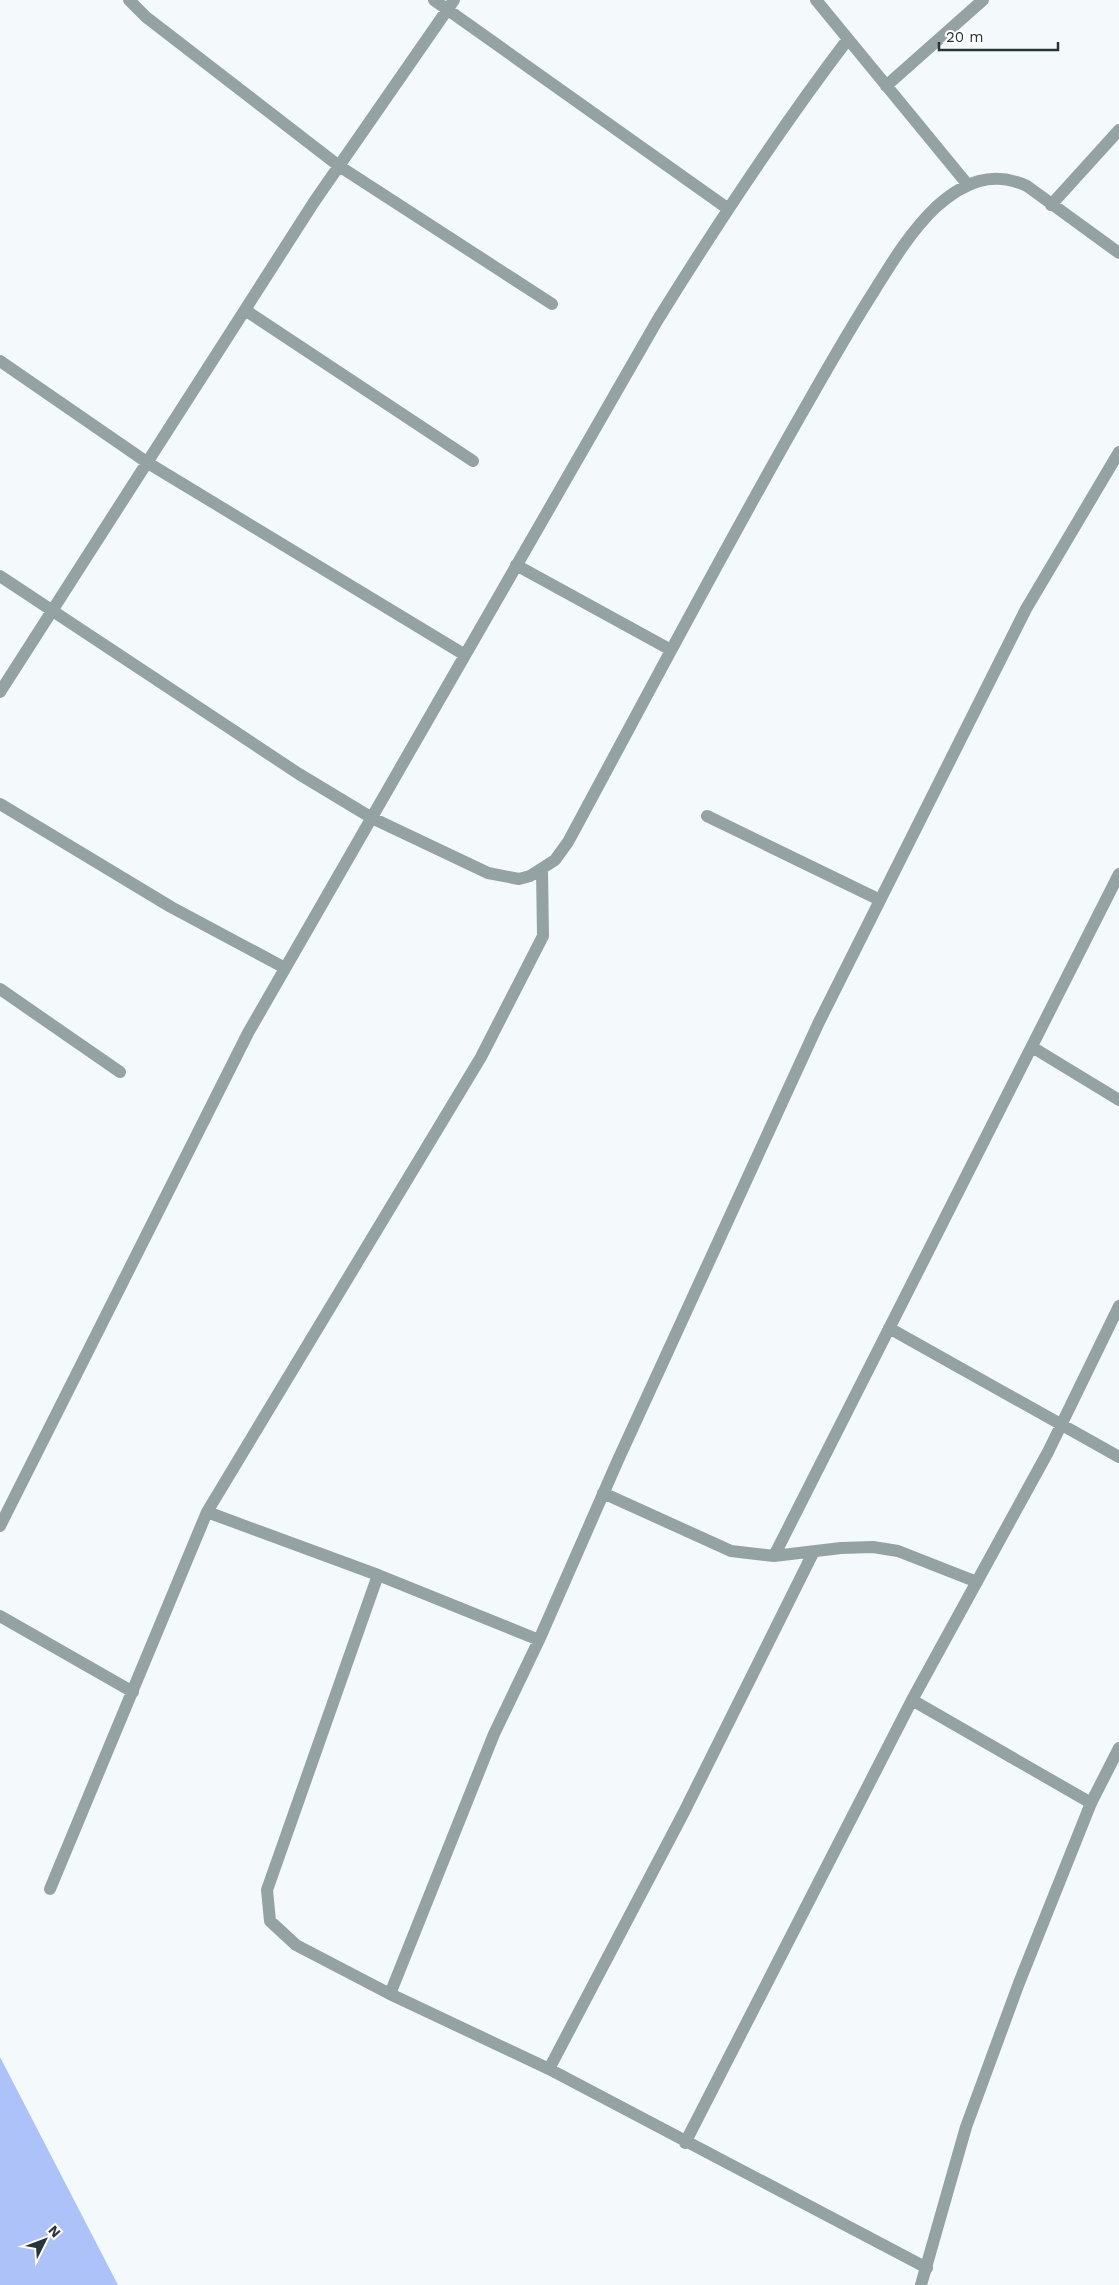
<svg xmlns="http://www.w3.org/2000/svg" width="1119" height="2285" font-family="'Work Sans',sans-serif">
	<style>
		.water { fill: #aec2fa }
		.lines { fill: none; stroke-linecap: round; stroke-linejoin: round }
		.minor { stroke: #95a2a4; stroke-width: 12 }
		.tertiary { stroke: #95a2a4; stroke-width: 12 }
	</style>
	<rect width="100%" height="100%" fill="#f4f9fc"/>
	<!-- water -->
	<path class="water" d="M0,2057L118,2285H0Z"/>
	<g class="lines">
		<!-- minor -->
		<path class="minor" d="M129,0L146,17L339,166L552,304
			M434,0L727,208
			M816,0L968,185
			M886,86L983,0
			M1051,205L1119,130
			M245,310L473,461
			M0,361L148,463L465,655
			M516,565L671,650
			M0,576L299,774L372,818L488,873L519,879L530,876L555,860L568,842C648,694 726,545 810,399C831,362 853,324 876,288C894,259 911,231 936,207C964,182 992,170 1027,186L1119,253
			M0,692L314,202L454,0
			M0,804L171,907L285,968
			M707,816L880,900
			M0,989L120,1072
			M1032,1047L1119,1100
			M889,1328L1119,1457
			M603,1493L731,1551L774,1556L841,1548L873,1547L898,1551L977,1582
			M207,1512L378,1575L539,1640
			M0,1526L248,1033L657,321C717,224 779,130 848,39
			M774,1556L1119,874
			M378,1575L267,1890L270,1921L296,1945L390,1994L549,2069L927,2268
			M0,1616L133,1692
			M912,1700L1091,1803
			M50,1889L207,1512L481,1057L543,936L542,870
			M390,1994L494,1734L539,1640L618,1460L819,1022L1026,609L1119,452
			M549,2069L684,1812L813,1553
			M685,2143L912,1700L1048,1452L1119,1306"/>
		<!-- tertiary -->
		<path class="tertiary" d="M921,2285L966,2127L1019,1983L1091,1803L1119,1748"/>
	</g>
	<!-- north arrow -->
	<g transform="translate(45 2240) rotate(48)" stroke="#ffffff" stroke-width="4" paint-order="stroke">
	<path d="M0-4L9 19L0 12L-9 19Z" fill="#293439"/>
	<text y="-8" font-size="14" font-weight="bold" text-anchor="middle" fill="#293439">N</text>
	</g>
	<!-- scale -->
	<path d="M939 42v8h119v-8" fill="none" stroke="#293439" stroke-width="2.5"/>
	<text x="946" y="42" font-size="15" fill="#293439" stroke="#ffffff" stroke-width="4" paint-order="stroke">20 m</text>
</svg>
